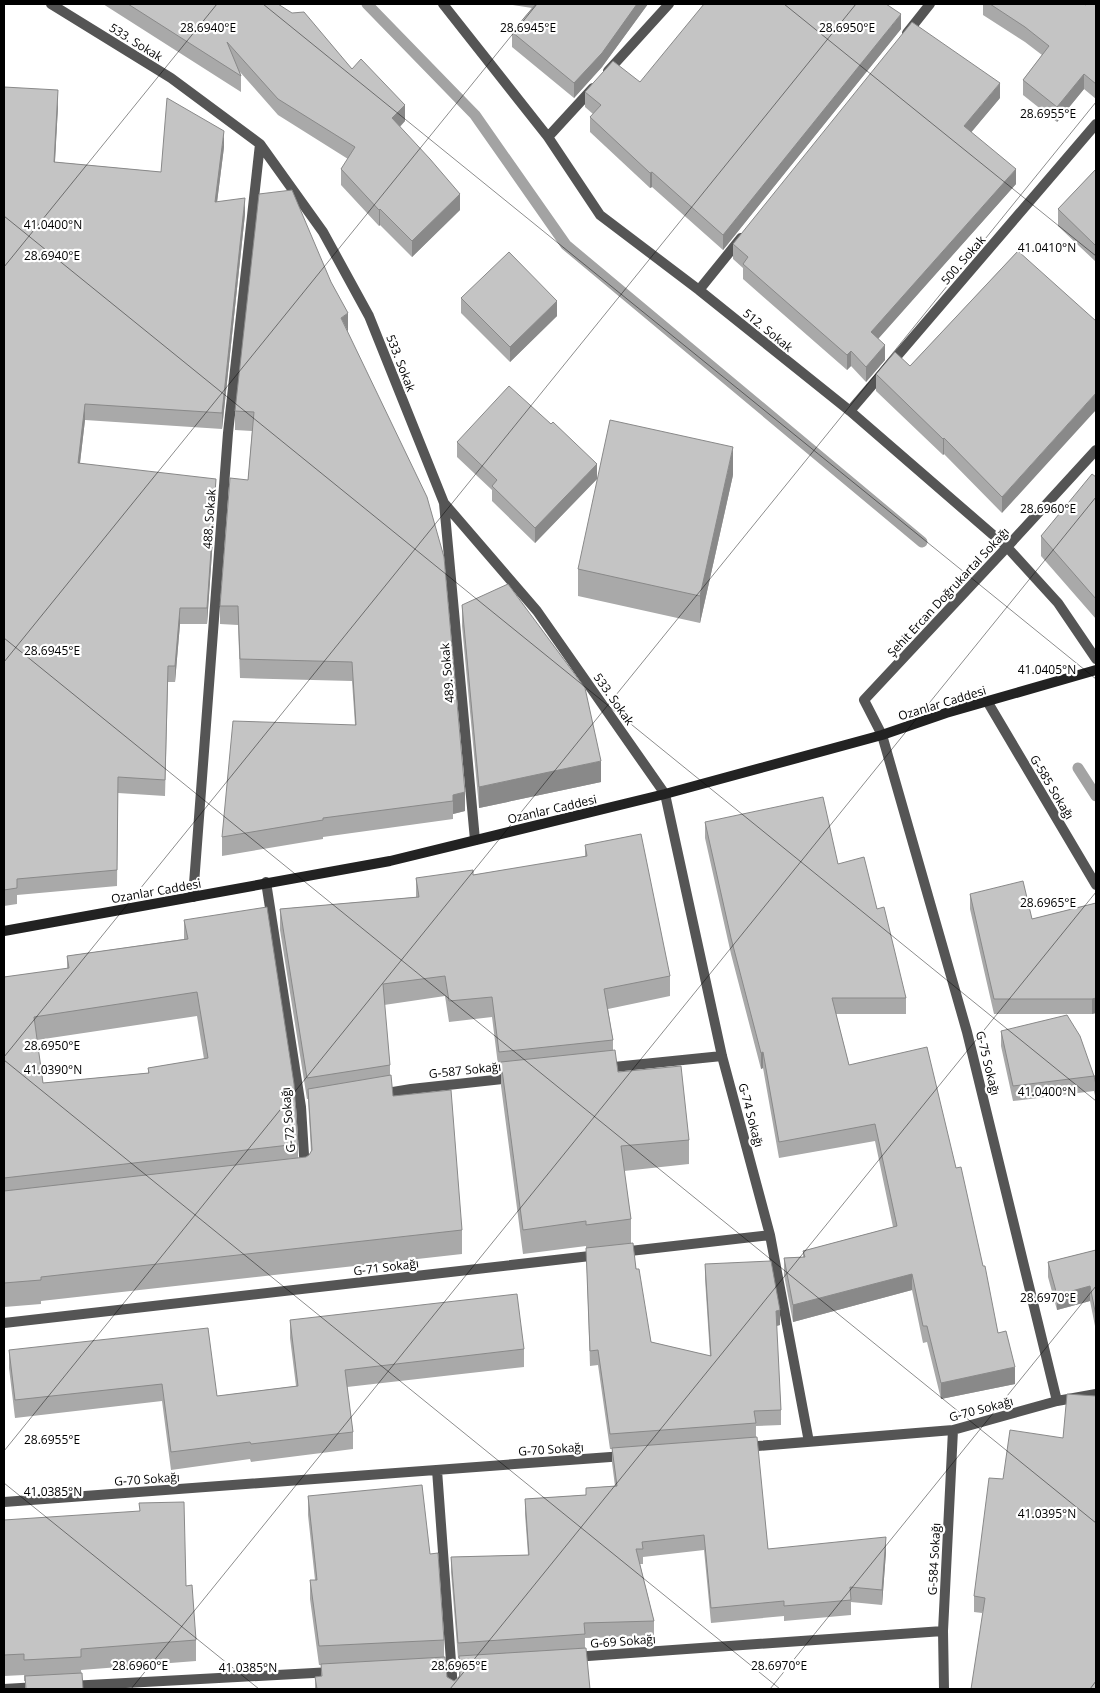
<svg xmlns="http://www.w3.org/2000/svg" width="1100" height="1693" font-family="'Open Sans',sans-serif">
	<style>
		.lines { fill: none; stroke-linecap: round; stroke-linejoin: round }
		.stream { stroke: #a3a3a3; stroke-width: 11 }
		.street { stroke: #555; stroke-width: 10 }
		.secondary { stroke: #222; stroke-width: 10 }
		.wall { fill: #a9a9a9; fill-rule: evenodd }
		.shaded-wall { fill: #898989 }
		.building { fill: #c4c4c4; stroke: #898989; fill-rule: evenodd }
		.ticks { fill: none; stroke: #000; stroke-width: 1; stroke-opacity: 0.45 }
		.labels { text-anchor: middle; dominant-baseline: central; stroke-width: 4.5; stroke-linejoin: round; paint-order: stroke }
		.street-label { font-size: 12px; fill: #000; stroke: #fff }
		.ticks-label { font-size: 12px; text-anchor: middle; fill: #000; stroke: #fff; stroke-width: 4.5; stroke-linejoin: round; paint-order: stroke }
	</style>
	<rect width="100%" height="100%" fill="#fff"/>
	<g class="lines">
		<!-- stream -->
		<path class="stream" d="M367,4L475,115L566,245L922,542
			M1078,768L1096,796"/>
		<!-- street -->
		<path class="street" d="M51,4L171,78L260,144L323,232L369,316L444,503L537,611L665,794L722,1056L770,1235L809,1442
			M443,4L548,137L600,215L699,290L850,411L1007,547L1058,603L1096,659
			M907,33L930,4
			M608,71L669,4
			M548,137L593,88
			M699,290L741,238
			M850,411L1096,124
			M444,503L475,840
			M987,701L1096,885
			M266,882L301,1107L305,1171
			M193,897L228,433L260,144
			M604,1068L722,1056
			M381,1094L411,1089L513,1078
			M621,1252L770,1235
			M4,1323L599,1255
			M1057,1401L967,1032L882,735L864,700L1007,547L1096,450
			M745,1447L953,1430L1057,1401L1096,1394
			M437,1470L453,1689
			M4,1502L624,1456
			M574,1657L943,1631
			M434,1666L472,1664
			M70,1686L332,1672
			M4,1689L38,1687
			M944,1689L943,1631L953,1430"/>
		<!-- secondary -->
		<path class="secondary" d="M4,931L390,861L665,794L882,735L946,713L1096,670"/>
	</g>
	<!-- wall -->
	<path class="wall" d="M103,4H278L352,69L405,121L400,127L460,210L412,257L380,225L379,226L341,185V169L348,159L278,115L240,72L241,76V92Z
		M506,4H648L602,67L574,98L512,47V32L532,8Z
		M983,4H1084L1086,5L1096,4V99L1084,89L1057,122L1023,95V80L1042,55L1025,42L983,15Z
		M901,29L723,250L652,187L650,188L590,132V117L593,114L585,107V92L640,82Z
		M4,87L58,106L55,162L161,172L224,147L217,202L245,214L222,429L85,420L80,463L216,495L207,624H180L175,682H168L165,796L118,793L117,886L17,895V904L4,906Z
		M1000,98L971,132L1016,184L878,338L885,360L866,382L851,366L847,370L743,279V268L733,259V244Z
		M1096,169V262L1058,226V209Z
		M1018,251L1002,513L944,454L943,455L876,391V374L910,366Z
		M461,298L557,316L510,362L461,313Z
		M347,332L465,811L453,814V819L323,837V839L222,856V837L355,725L352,681L240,678L238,625L220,624V606L248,480L252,431L235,430V411Z
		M457,442L597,479L535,543L492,501V490L457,457Z
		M733,475L700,623L578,596V569Z
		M1096,477V619L1041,556V536Z
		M462,605L601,782L479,808L462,626Z
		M705,822L838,864L877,909L906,998V1014H836L849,1065L956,1168L998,1333L1015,1384L941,1399L927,1342L923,1343L912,1290L793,1322L784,1275V1258L803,1257V1251L893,1227L875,1141L779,1158L763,1068L761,1069L731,954L705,838Z
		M585,845L670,976V996L608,1009L613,1040V1050L618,1072L689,1140V1164L624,1171L631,1219V1243L651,1342L710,1356L705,1279V1264L780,1325L776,1326L781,1410V1425L756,1426V1437L768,1549L886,1552L882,1605L851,1602V1615L784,1621V1616L711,1623L704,1550L643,1557V1564H640L654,1621V1636L585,1638V1648L590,1689H315V1677L321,1676V1665H319L310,1599V1580H315L308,1515V1496L430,1554L444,1640V1657L447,1677L454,1681L459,1677V1658H458L451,1572V1557L528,1555L525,1514V1499L586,1495V1488L615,1486L612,1463V1449H610L598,1365L590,1366L586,1246L523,1254L501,1086V1073H499L492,1017L449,1022L445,996L384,1005L390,1065V1076L393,1096L462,1230V1254L41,1301V1304L4,1307V977L67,969V956L184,939V920L298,1144V1158L306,1157L309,1155L311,1152L308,1099H307L280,930V909L416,897V878L473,875L585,857ZM197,1016L204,1059L148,1068V1073L43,1083L37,1040Z
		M970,894L1032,919L1096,903V1013L1092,1014H994L970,909Z
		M1001,1031L1094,1076H1096V1100L1094,1091L1013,1101L1001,1046Z
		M1095,1177H1096V1195L1095,1192Z
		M1096,1250V1331L1090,1301L1057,1310L1048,1277V1262Z
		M290,1320L524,1349V1367L347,1387L353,1432V1449L251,1462L250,1459L171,1470L162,1401L15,1418L9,1368V1350L217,1396L296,1386L290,1338Z
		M1063,1438L982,1613L974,1612V1596L1003,1479Z
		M4,1520L186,1586L196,1640V1661L81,1670L83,1689H25V1681H24V1675L4,1676Z"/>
	<!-- shaded-wall -->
	<path class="shaded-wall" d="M637,4H648L602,67L574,98V83Z
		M901,14V29L723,250V235Z
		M1084,74V89L1057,122V107Z
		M1000,83V98L964,141V126Z
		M58,90V106L54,178V162Z
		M405,105V121L392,134V118Z
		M224,131V147L215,218V202Z
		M1016,169V184L871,347V332Z
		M652,172V187L650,188V173Z
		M460,194V210L412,257V241Z
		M245,198V214L222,429V413Z
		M380,209V225L379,226V210Z
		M557,301V316L510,362V347Z
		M348,313V332L341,318Z
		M885,345V360L866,382V367Z
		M851,351V366L847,370V355Z
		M1096,393V410L1002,513V497Z
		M85,404V420L78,479V463Z
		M944,438V454L943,455V439Z
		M733,447V475L700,623V596Z
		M597,464V479L535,543V528Z
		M216,479V495L207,624V608Z
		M180,608V624L175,682V666Z
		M601,761V782L479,808V787Z
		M465,792V811L453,814V795Z
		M1096,998V1013L1092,1014V999Z
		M763,1052V1068L761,1069V1053Z
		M912,1274V1290L793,1322V1305Z
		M1090,1286V1301L1057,1310V1295Z
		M780,1310V1325L776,1326V1311Z
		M1015,1367V1384L941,1399V1383Z
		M886,1537V1552L882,1605V1590Z"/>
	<!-- building -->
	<path class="building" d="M128,4H278L292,13L304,12L352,69L361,59L405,105L392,118L430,159L460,194L412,241L380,209L379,210L341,169L355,147L278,99L227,42L241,76Z
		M536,4H637L602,53L574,83L512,32Z
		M704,4H886L901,14L723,235L652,172L650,173L590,117L601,105L585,92L613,61L640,82Z
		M990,4H1084L1086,5L1087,4H1096V84L1084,74L1057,107L1023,80L1049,46L1025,27Z
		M912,22L1000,83L964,126L1016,169L871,332L885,345L866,367L851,351L847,355L743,264L748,257L733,244Z
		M4,87L58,90L54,162L161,172L167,98L224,131L215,202L245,198L222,413L85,404L78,463L216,479L207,608H180L175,666H168L165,780L118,777L117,870L17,879V888L4,890Z
		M1096,169V246L1058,209Z
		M292,190L331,282L348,313L341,318L427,497L444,557L465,792L453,795V801L323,818V820L222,837L233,721L356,725L352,662L240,659L238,606H220L230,478L248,480L254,412L235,411L259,194Z
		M1018,251L1096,321V393L1002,497L944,438L943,439L876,374L895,352L910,366Z
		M509,252L557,301L510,347L461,298Z
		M509,386L551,424L553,422L597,464L535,528L492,486L497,480L457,442Z
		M610,420L733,447L700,596L578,569Z
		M1092,474L1096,477V599L1041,536Z
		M508,584L585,688L601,761L479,787L462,605Z
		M823,797L838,864L864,857L877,909L884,907L906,998H832L849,1065L927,1047L956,1168L961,1167L983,1266H985L998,1333L1006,1331L1015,1367L941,1383L927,1326H923L912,1274L793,1305L784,1258L805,1257L803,1251L897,1226L875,1124L779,1142L763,1052L761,1053L731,938L705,822Z
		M641,834L670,976L604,989L613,1040L499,1052L492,997L449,1001L445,976L383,984L390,1065L307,1078L280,909L419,897L416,878L473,870V875L587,856L585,845Z
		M1023,881L1032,919L1096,903V998L1092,999H994L970,894Z
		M267,907L294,1084L298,1144L4,1178V977L69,968L67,956L188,939L184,920ZM197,992L208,1058L148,1068L149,1073L43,1083L34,1017Z
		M1067,1015L1080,1036L1094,1076L1013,1086L1001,1031Z
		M615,1050L618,1072L681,1066L689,1140L621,1146L631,1219L586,1225V1221L523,1230L501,1062Z
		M391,1075L393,1096L451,1090L462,1230L41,1277V1280L4,1283V1191L306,1157L309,1155L312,1150L308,1089Z
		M1094,1076H1096V1085Z
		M633,1243L636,1269H639L651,1342L711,1356L705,1264L771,1261L780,1310L776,1311L781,1410L754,1411L756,1423L610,1434L598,1350L590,1351L586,1248Z
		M1096,1250V1316L1090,1286L1057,1295L1048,1262Z
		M517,1294L524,1349L345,1370L353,1432L251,1444L250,1442L171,1452L162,1384L15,1400L9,1350L208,1328L217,1396L298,1386L290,1320Z
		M1067,1394L1096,1396V1689H971L985,1598L974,1596L989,1478L1003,1479L1010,1430L1063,1438Z
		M757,1437L768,1549L886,1537L882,1590L850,1587L851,1600L784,1606V1601L711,1608L704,1535L642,1542L643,1549H636L654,1621L584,1623L585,1634L458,1643L451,1557L529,1555L525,1499L586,1495V1488L617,1486L612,1448Z
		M422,1485L430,1554L438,1553L444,1640L319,1646L310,1580H317L308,1496Z
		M184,1502L186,1586L192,1585L196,1640L81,1649V1657L24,1660V1654L4,1655V1520L140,1511L139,1503Z
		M586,1648L590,1689H317L315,1677L322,1676L321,1664L445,1657L447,1677L454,1681L459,1677L460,1674L459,1656Z
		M82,1673L83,1689H26L25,1676Z"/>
	<!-- ticks -->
	<path class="ticks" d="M263,4L1096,679M784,4L1096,256M4,216L1096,1101M4,267L217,4M4,638L1096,1523M4,662L537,4M4,1057L856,4M4,1060L780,1689M4,1451L1096,102M4,1483L259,1689M131,1689L1096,497M450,1689L1096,892M770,1689L1096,1286M1090,1689L1096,1681"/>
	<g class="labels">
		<!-- street labels -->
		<g class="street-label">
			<text transform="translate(136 42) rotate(32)">533. Sokak</text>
			<text transform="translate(963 260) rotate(-49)">500. Sokak</text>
			<text transform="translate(768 330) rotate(39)">512. Sokak</text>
			<text transform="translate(401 363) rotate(69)">533. Sokak</text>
			<text transform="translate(209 519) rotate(-86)">488. Sokak</text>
			<text transform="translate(948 592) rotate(-47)">Şehit Ercan Doğrukartal Sokağı</text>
			<text transform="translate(447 673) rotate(-95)">489. Sokak</text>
			<text transform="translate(614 699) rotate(55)">533. Sokak</text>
			<text transform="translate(942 703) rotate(-17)">Ozanlar Caddesi</text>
			<text transform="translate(1052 787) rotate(59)">G-585 Sokağı</text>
			<text transform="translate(552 809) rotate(-13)">Ozanlar Caddesi</text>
			<text transform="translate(156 891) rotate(-10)">Ozanlar Caddesi</text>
			<text transform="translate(988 1063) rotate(76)">G-75 Sokağı</text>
			<text transform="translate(465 1070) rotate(-6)">G-587 Sokağı</text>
			<text transform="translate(751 1115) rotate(75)">G-74 Sokağı</text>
			<text transform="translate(288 1120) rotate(-95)">G-72 Sokağı</text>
			<text transform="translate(386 1267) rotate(-7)">G-71 Sokağı</text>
			<text transform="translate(981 1409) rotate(-15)">G-70 Sokağı</text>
			<text transform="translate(551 1449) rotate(-4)">G-70 Sokağı</text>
			<text transform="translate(147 1479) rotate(-4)">G-70 Sokağı</text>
			<text transform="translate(934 1559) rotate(-87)">G-584 Sokağı</text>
			<text transform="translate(623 1641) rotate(-4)">G-69 Sokağı</text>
		</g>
	</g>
	<g class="ticks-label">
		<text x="208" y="32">28.6940°E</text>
		<text x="528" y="32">28.6945°E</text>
		<text x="847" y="32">28.6950°E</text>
		<text x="1048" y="118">28.6955°E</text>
		<text x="53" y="229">41.0400°N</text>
		<text x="1047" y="252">41.0410°N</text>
		<text x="52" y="260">28.6940°E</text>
		<text x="1048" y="513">28.6960°E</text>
		<text x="52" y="655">28.6945°E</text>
		<text x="1047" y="674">41.0405°N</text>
		<text x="1048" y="907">28.6965°E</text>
		<text x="52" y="1050">28.6950°E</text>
		<text x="53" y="1074">41.0390°N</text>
		<text x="1047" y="1096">41.0400°N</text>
		<text x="1048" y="1302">28.6970°E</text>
		<text x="52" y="1444">28.6955°E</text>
		<text x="53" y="1496">41.0385°N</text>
		<text x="1047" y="1518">41.0395°N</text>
		<text x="140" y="1670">28.6960°E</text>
		<text x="459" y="1670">28.6965°E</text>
		<text x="779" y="1670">28.6970°E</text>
		<text x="248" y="1672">41.0385°N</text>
	</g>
	<!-- border -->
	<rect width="1100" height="1693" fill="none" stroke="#000000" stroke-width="10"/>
</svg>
